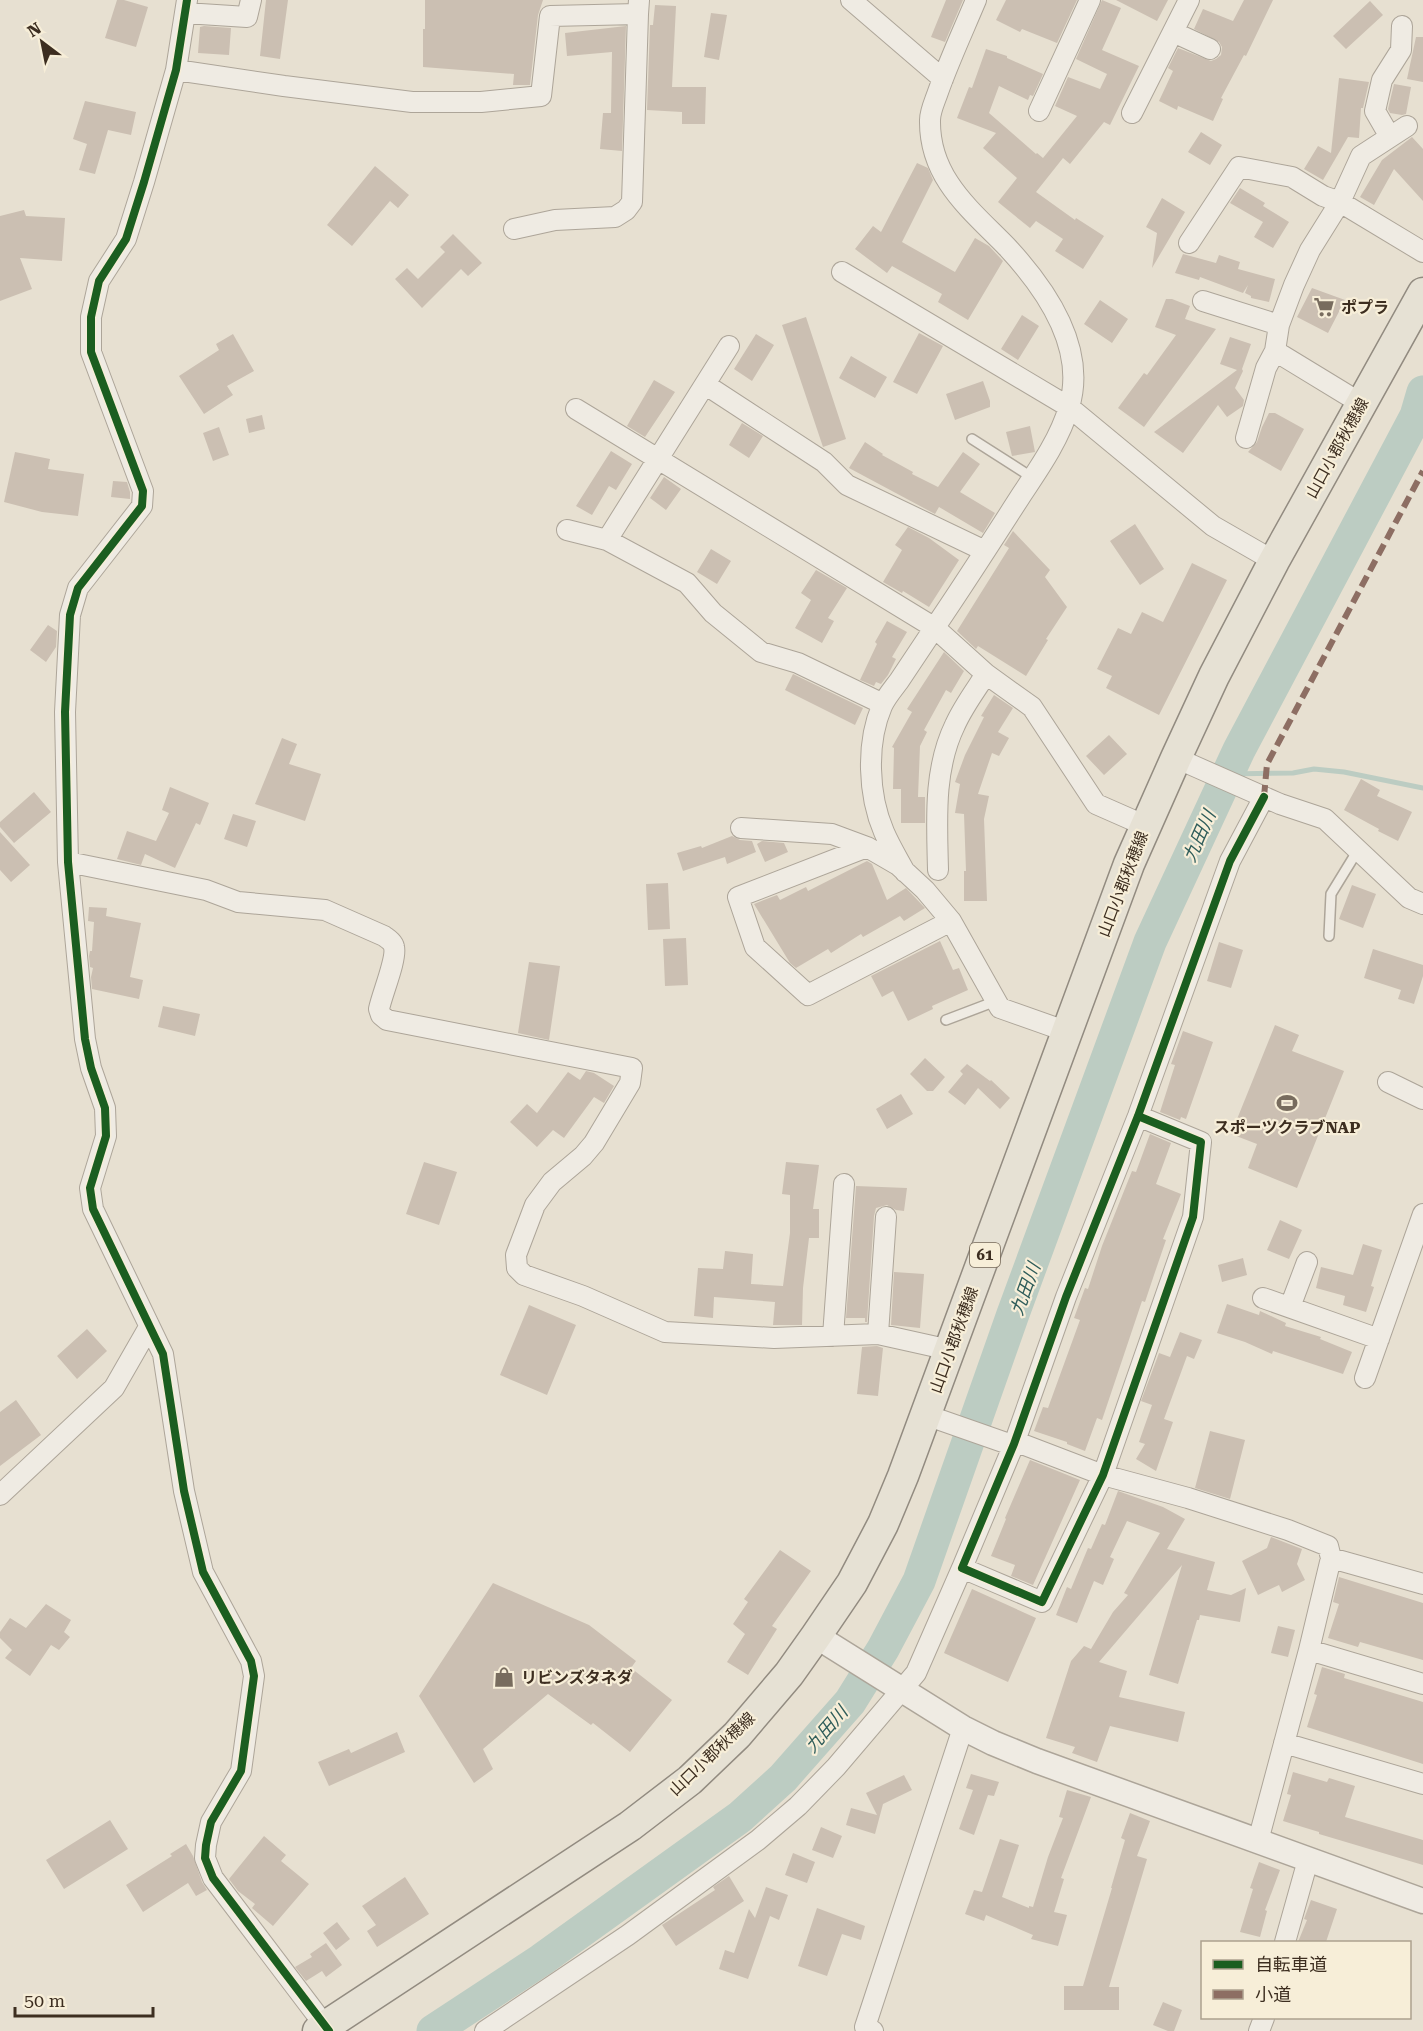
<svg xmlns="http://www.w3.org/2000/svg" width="1423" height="2031" font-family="'Roboto Serif','Noto Sans JP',serif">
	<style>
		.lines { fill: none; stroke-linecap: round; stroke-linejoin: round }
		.stream { stroke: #bcccc2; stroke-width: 5 }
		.river { stroke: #bcccc2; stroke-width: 33 }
		.building { fill: #cbbfb2 }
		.service-casing { stroke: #ada599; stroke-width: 12 }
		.minor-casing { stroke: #ada599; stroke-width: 22 }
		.tertiary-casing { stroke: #ada599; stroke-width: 27 }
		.primary-casing { stroke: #928b80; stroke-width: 33 }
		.service { stroke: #efebe3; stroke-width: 9 }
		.minor { stroke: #efebe3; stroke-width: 20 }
		.tertiary { stroke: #efebe3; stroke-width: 24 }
		.primary { stroke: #e6e1d4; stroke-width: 30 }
		.quiet { stroke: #8d6e63; stroke-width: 6; stroke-dasharray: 12 6; stroke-linecap: butt }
		.cycleway-casing { stroke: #f7eed8; stroke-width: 11 }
		.cycleway { stroke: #1b5e20; stroke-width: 8 }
		.labels { text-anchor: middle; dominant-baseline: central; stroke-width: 4.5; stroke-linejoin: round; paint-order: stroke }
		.shield { fill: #f7eed8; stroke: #756857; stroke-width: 1.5 }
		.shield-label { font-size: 15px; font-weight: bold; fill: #3d2e20 }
		.poi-label { font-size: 16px; font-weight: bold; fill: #3d2e20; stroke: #f7eed8; text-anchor: start }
		.street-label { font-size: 16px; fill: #3d2e20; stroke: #f7eed8 }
		.water-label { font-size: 18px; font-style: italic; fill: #2f5d5a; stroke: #f7eed8 }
	</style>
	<rect width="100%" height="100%" fill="#e7e0d1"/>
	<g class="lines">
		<!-- stream -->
		<path class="stream" d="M1229,774L1293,773L1314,769L1344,772L1423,788"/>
		<!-- river -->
		<path class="river" d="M433,2031L541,1960L740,1817L783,1778L850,1702L883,1649L919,1581L1013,1314L1150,942L1239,750L1416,416L1423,392"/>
	</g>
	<!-- building -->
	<path class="building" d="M117,0H124L148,7L136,47L105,38Z
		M266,0H288L280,59L260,56Z
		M425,0H543L538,15L530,85H513L514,74L423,67V29H425Z
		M946,0H963L945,42L931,37Z
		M1006,0H1077L1057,43L1022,29L1020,32L996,20Z
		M1102,0L1121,8L1102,50L1139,66L1110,125L1104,122L1070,164L1063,158L1036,192L1075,220L1076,218L1104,236L1083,269L1055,251L1063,239L1036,221L1030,228L998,202L1017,178L983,148L996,133L957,118L969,87L972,88L986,49L1007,56V58L1043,74L1033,96L1030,95L1028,100L999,86L989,113L1036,154L1037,153L1043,158L1077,116L1055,106L1068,77L1100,89L1107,74L1076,59Z
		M1116,0H1168L1157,21Z
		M1244,0H1273L1246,56L1244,55L1221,98L1223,99L1213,121L1178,106L1177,110L1159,101L1173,71L1168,68L1178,48L1211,61L1216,59L1221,55L1222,47L1219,42L1194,29L1203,9L1233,21Z
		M1370,1L1383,15L1346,49L1333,36Z
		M655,5L676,6L672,87H706L705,124H682V112L647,110L650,25H653Z
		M711,13L727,15L719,60L704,57Z
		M204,26L231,28L229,55L198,53L200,27Z
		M626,26L622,151L600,149L603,113H611L612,52L567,56L565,33Z
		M1416,37H1423V82L1407,79Z
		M1339,78L1369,82L1363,108H1361L1359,138L1348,137L1323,180L1304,169L1318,146L1331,153Z
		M1394,84L1411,87L1406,114L1402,115L1390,113L1388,109Z
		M85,101L136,112L131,135L108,130L95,174L79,170L87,144L73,139Z
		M1201,132L1222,145L1210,165L1188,152Z
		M1412,137L1423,149V201L1394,169L1374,205L1360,197L1382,160Z
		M917,163L928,168L933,180L902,242L955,272L975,238L989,246L1003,261L968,320L938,302L942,294L892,266L887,273L855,249L873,226L881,232Z
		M375,166L409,195L398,208L390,201L352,246L327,225Z
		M1240,188L1265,203L1263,206L1289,222L1273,248L1254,237L1263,222L1230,203Z
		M1162,198L1185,212L1152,268L1157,233L1146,227Z
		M24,210L26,216L65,218L62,261L20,258L32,289L0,301V216Z
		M453,234L482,263L468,276L461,269L422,308L395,279L407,268L418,279L445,252L440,247Z
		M1183,254L1216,263L1219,255L1240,262L1238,269L1275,279L1269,302L1251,298V296L1245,293L1248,285L1243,293L1200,277L1199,280L1175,273Z
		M1312,288L1345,300L1328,333L1297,317Z
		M1166,299H1172L1190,306L1185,319L1216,329L1144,427L1118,408L1144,373L1147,375L1176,335L1155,327Z
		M1100,300L1128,319L1112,343L1084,324Z
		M1022,315L1039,326L1018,360L1001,349Z
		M806,317L846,439L823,447L782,325Z
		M919,333L943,346L917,394L893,382Z
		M233,334L254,371L227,386L233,395L204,414L179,376L219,350L216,344Z
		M756,334L774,345L752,381L734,369Z
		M1230,337L1251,344L1242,369L1243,371L1235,388L1244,400L1243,406L1227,417L1218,405L1183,453L1154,432L1237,370L1220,364Z
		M851,356L887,377L875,398L839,378Z
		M654,380L675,392L645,437L627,426Z
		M983,381L990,401V407L955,420L946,394Z
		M1269,413H1275L1304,429L1281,471L1248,452L1257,442L1262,427Z
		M262,415L265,429L249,433L246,419Z
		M742,423L763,436L749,458L729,445Z
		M1030,426L1035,452L1012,456L1006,432Z
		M219,427L229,455L213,461L203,433Z
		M865,442L883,454L882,455L913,472L912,474L938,487L963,452L980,464L960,492L995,513L983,533L939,507L935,514L849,468Z
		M611,451L632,464L616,490L609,486L592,515L576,506Z
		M15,452L50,459L48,469L84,474L78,516L42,512L4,502Z
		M664,477L681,489L666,510L650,498Z
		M113,481L127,482L130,492V499L111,497Z
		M1135,524L1164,569L1140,585L1110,541Z
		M908,527L929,538L959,560L929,607L903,591L902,593L883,582L902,550L895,545Z
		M1013,531L1050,570L1045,577L1067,607L1046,639L1048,640L1026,676L978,646L976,649L957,631L1009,548L1004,545Z
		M711,549L731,561L717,584L697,572Z
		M1192,563L1227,580L1159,715L1106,688L1112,676L1097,669L1118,628L1131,634L1142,612L1163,622Z
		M816,570L847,588L828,618L834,621L822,643L795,628L811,600L801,593Z
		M887,621L907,632L892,657L896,659L888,675L881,684L876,682L874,686L860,680L877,644L875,642Z
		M48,625L57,631L56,647L46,662L30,650Z
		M944,652L964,671L951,693L946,690L924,730L927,732L920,746L918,797H925V823H901V789H893L894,748L892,747L912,712L907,709Z
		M793,674L863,708L855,725L785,690Z
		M994,695L1013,708L998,732L1009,738L999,756L992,753L978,794L989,796L984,819L987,901H964V871H966L964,814L955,813L960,784L955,782L965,755L984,717L981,716Z
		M1109,735L1127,754L1104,775L1086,756Z
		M282,738L297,744L289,764L321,774L305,821L255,804Z
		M1361,779L1380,790L1377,796L1412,812L1398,841L1378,831L1379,829L1344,810Z
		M170,787L209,803L200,825L196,823L175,868L145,854L141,865L117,859L127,831L156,841L169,813L162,810Z
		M34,792L51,812L14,843L0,827V822Z
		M233,814L256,821L247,847L224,839Z
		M0,832L30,865L11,882L0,870Z
		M732,836L740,840L752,841L756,852L727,864L725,857L683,871L677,853L701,846L702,848Z
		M762,841L784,843L788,852L765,862L757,844Z
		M867,861L872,864L887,900L906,888L925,908L904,921L900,916L863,937L861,934L831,953L828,949L796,968L790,963L754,904L777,895L780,900L806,887L808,891Z
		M668,883L670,929L648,930L646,884Z
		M1352,885L1376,894L1363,928L1339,919Z
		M89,907L107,908L106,916L141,923L130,977L143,980L139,999L92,989L91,977L93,968L90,967L89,956L90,951H92L94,922L88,921Z
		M686,938L688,985L665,986L663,939Z
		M940,941L953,970L959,968L968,990L932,1006L933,1009L908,1021L893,991L882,997L871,976Z
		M1219,942L1243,950L1231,988L1207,981Z
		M1373,949L1423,965V976L1414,1004L1398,999L1401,990L1364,978Z
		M529,962L560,966L549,1040L518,1033Z
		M163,1006L200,1014L195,1036L158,1027Z
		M1275,1025L1299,1035L1292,1051L1344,1071L1297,1188L1248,1168L1257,1144L1231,1134Z
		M1183,1031L1213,1042L1186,1119L1181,1117L1180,1120L1160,1112L1175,1065L1171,1064Z
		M925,1058L945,1077L933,1091H927L910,1074Z
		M967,1064L990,1081L991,1080L1010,1098L1000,1109L978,1088L965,1105L948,1092L963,1074L960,1071Z
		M586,1071L594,1073L614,1086L604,1103L594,1097L564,1138L553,1130L537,1147L510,1122L527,1104L537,1113L568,1072L580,1080Z
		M901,1094L913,1114L887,1129L876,1109Z
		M1150,1134L1171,1143L1156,1184L1181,1194L1163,1239L1166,1240L1154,1275L1145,1302L1142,1301L1102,1420L1097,1418L1085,1451L1067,1444V1442L1034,1431L1043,1407L1048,1408L1080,1320L1074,1318L1085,1288L1088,1289L1102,1246L1132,1171L1136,1172Z
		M424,1162L457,1172L439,1225L406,1214Z
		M786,1162L819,1165L813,1209H819V1238H809L803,1288L802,1325H773L775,1302L714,1297L713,1318L694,1316L698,1268L723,1269L725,1251L753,1254L751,1284L783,1286L790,1233V1195L782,1194Z
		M856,1186L907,1188L904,1211L896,1210L887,1205L876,1208L874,1216L867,1322H865V1318H846Z
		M1280,1220L1302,1230L1289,1259L1267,1250Z
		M1363,1244L1382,1250L1371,1286L1374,1287L1366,1312L1343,1305L1345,1296L1316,1288L1321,1267L1353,1275Z
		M1243,1258L1247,1275L1222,1282L1218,1265Z
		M894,1272L924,1274L920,1328L891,1325Z
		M1227,1304L1259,1315L1260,1311L1286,1323L1285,1326L1321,1337L1320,1339L1352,1352L1343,1374L1273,1351L1272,1354L1245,1342L1217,1333Z
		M529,1305L576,1325L547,1395L500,1375Z
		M87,1329L107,1351L77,1379L57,1356Z
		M1180,1332L1202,1340L1194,1359L1187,1356L1164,1419L1173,1422L1156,1471L1136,1459L1145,1444L1139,1442L1152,1405L1141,1401L1159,1353L1170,1357Z
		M877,1346L883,1348L878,1396L857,1394L862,1347Z
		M16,1400L41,1435L0,1466V1412Z
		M1210,1431L1245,1440L1230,1499L1195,1488Z
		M1030,1460L1080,1480L1033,1585L1011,1576L1015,1565L991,1556L1006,1519L1005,1518Z
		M1118,1491L1163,1507L1185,1519L1167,1549L1215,1562L1207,1590L1231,1595L1246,1588L1240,1622L1200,1615L1199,1620H1197L1178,1684L1149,1675L1182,1565L1099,1662L1127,1671L1119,1697L1185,1712L1178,1742L1110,1726L1097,1762L1072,1753L1075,1747L1046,1738L1071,1661L1084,1646L1091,1649L1113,1612L1128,1595L1124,1593L1160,1533L1127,1521L1110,1557L1114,1559L1103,1585L1094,1581L1077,1623L1056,1615L1067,1587L1071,1589L1088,1548L1091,1549L1102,1524L1105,1525Z
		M1271,1537L1302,1549L1297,1564L1305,1580L1282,1592L1279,1585L1258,1595L1242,1561L1267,1548Z
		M780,1550L811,1571L772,1626L777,1629L748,1675L727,1662L745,1634L733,1624L748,1602L744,1599Z
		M1339,1577L1423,1603V1660L1360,1642L1358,1647L1328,1638L1339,1604L1333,1602Z
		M493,1583L589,1625L636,1661L631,1668L672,1700L630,1752L593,1723L591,1725L548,1694L483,1749L493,1769L474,1783L419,1696Z
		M972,1589L1036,1618L1008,1682L944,1653Z
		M46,1604L71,1620L64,1632L70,1637L59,1650L51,1645L30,1676L5,1658L12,1650L0,1638V1632L10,1618L26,1628Z
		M1278,1626L1295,1630L1288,1657L1271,1653Z
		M1322,1667L1345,1674L1344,1678L1423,1702V1764L1307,1727L1317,1695L1314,1694Z
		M397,1732L405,1752L329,1786L318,1762L349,1749L351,1753Z
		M1293,1772L1327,1782L1329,1778L1355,1786L1345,1817L1423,1840V1865L1319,1834V1832L1283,1821L1291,1795L1287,1794Z
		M971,1774L999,1782L994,1796L988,1795L974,1835L959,1829L973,1790L966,1788Z
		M904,1775L912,1790L883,1804L875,1834L846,1825L851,1808L877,1815L866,1793Z
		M1067,1790L1091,1797L1061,1878L1064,1879L1054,1912L1067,1915L1058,1946L1031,1939L1033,1935L986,1915L984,1921L965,1914L974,1890L982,1892L1000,1839L1019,1845L1002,1897L1029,1908V1906L1033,1907L1048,1857L1063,1818L1059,1817Z
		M1130,1813L1150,1821L1137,1856L1147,1859L1109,1987H1119V2010H1064V1986H1083L1112,1888H1111L1125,1840L1121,1838Z
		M110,1820L128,1849L64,1889L46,1860Z
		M821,1827L842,1836L833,1858L812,1850Z
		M264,1836L286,1855L281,1861L309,1884L273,1926L252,1908L255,1904L238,1891L229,1879Z
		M186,1844L193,1856L202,1882L207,1890L196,1896L188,1883L143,1912L126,1885L172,1856L170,1854Z
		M793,1853L815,1862L807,1883L785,1875Z
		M1259,1862L1280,1870L1265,1910L1267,1911L1260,1937L1240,1932L1253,1889L1250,1888Z
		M729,1876L744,1901L676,1946L662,1925L715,1890L713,1887Z
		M405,1877L429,1914L377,1947L367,1931L376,1925L362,1906Z
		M766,1887L788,1895L779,1920L770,1916L748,1979L719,1969L725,1950L734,1953L749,1909L755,1918Z
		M1311,1900L1337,1909L1326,1942H1298L1307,1920L1304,1919Z
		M817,1908L865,1926L861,1940L842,1934L827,1976L798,1966Z
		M337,1922L350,1939L336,1950L323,1933Z
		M326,1943L342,1965L326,1977L322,1971L306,1981L295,1967L312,1957L310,1954Z
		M1163,2002L1182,2010L1174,2031H1168L1153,2025Z"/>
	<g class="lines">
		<!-- service casing -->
		<g class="service-casing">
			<path id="service" d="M972,439L1033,478
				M1329,936L1331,894L1358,850
				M946,1020L996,1001"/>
		</g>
		<!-- minor casing -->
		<g class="minor-casing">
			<path id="minor" d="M187,0L176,70L144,182L126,239L99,281L91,317V352L143,491L142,506L78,588L70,615L65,712L68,862L85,1039L91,1068L105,1108L106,1136L90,1188L93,1209L163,1354L184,1491L203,1572L251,1661L254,1676L241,1771L211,1822L206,1845L205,1858L213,1878L329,2031
				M851,0L943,79
				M185,13L247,17L251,0
				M1173,32L1210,49
				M176,70L284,86L412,102H481L541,96L550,16L638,14L639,0
				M1039,111L1090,0
				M1132,113L1189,0
				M1390,137L1375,111L1382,80L1401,50L1402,26
				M514,229L555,220L615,217L626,210L632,202L638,14
				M1189,243L1239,167L1292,177L1323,196L1340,202L1423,252
				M842,272L1069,407L1213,526L1274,561
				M1203,301L1279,325
				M706,385L824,462L847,485L985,551
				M1362,404L1275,351L1279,325L1294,285L1310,250L1340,202L1361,156L1407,126
				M576,409L935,628L986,674L1032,707L1096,804L1146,826
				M1246,438L1266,368L1275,351
				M567,530L607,540L687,583L713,613L761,652L798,663L883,704
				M607,540L729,346
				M1176,758L1280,804L1325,819L1409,898L1423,904
				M741,828L832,834L867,847L898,865L925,890L951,921L1000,1008L1068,1032
				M867,847L738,897L755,947L808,995L951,921
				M68,862L206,890L238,902L325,910L384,936C388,939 393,942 394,947C397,959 382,994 379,1009L381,1015L387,1020L632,1068L630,1083L594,1143L583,1156L552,1182L535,1205L516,1255L517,1268L524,1275L583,1296L665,1332L774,1338L878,1334L950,1350
				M938,870C937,822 933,770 955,725C963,707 975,691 986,674
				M905,872C898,859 890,846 884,832C868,795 866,743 882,706C886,697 893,689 899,681C911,663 923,645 935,627C965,583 993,539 1022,494C1040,467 1060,438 1069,407C1087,348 1046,289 1007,247C971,210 929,178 930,120C930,111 935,101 938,92C949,61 963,31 976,0
				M1388,1082L1423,1099
				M1138,1116L1201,1142L1193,1217L1103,1475L1042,1602L962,1568L1014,1444L1066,1297L1138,1116L1230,861L1264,797
				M1263,1298L1379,1339
				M1290,1307L1307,1262
				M878,1334L886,1217
				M833,1336L844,1184
				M1365,1378L1423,1214
				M926,1415L1006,1443L1022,1444L1103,1475L1188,1498L1288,1530L1328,1546L1331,1558L1423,1584
				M0,1495L114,1388L149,1327
				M1309,1650L1423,1684
				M1284,1743L1423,1784
				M1258,1841L1309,1650L1331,1558
				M1285,1942L1308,1860
				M485,2031L628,1935L758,1840L798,1806L836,1767L916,1673L962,1568
				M873,2031L865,2027L963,1728
				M1259,2031L1264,2018"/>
		</g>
		<!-- tertiary casing -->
		<g class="tertiary-casing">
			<path id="tertiary" d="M816,1636L963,1728L993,1743L1037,1761L1423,1901"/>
		</g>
		<!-- primary casing -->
		<g class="primary-casing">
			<path id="primary" d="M318,2031L630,1826L690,1780L737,1735L789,1674L816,1636L852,1583L883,1524L903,1476L1129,864L1176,758L1214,676L1274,561L1423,293"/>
		</g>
		<!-- service -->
		<use href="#service" class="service"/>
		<!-- minor -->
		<use href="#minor" class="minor"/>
		<!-- tertiary -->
		<use href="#tertiary" class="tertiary"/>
		<!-- primary -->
		<use href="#primary" class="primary"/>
		<!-- quiet -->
		<path class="quiet" d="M1264,797L1267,764L1423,471"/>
		<!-- cycleway casing -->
		<g class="cycleway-casing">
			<path id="cycleway" d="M187,0L176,70L144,182L126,239L99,281L91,317V352L143,491L142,506L78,588L70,615L65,712L68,862L85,1039L91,1068L105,1108L106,1136L90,1188L93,1209L163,1354L184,1491L203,1572L251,1661L254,1676L241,1771L211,1822L206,1845L205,1858L213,1878L329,2031
				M1138,1116L1201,1142L1193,1217L1103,1475L1042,1602L962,1568L1014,1444L1066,1297L1138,1116L1230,861L1264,797"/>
		</g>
		<!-- cycleway -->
		<use href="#cycleway" class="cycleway"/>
	</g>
	<!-- icons -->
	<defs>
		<g id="supermarket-bare" transform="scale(1.62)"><path d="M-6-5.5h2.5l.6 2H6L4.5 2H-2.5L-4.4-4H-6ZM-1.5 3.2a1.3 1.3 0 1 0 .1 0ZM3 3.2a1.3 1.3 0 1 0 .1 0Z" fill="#786c5e" stroke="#f7eed8" stroke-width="2.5" paint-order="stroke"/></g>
		<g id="stadium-bare" transform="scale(1.62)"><path d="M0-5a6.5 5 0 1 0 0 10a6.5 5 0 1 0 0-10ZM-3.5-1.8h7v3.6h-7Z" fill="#786c5e" stroke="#f7eed8" stroke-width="2.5" paint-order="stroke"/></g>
		<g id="shop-bare" transform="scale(1.62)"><path d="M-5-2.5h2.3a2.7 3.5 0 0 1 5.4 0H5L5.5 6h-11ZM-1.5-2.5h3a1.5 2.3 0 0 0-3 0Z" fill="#786c5e" stroke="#f7eed8" stroke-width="2.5" paint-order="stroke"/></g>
	</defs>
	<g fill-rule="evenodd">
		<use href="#supermarket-bare" x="1324" y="307"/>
		<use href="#stadium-bare" x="1287" y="1103"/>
		<use href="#shop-bare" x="504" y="1677"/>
	</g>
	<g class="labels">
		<!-- shield labels -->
		<rect class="shield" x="970" y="1243" width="30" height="24" rx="4.5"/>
		<g class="shield-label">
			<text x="985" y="1255">61</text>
		</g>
		<!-- poi labels -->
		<g class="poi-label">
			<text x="1341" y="307">ポプラ</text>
			<text x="1287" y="1127" text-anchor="middle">スポーツクラブNAP</text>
			<text x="521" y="1677">リビンズタネダ</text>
		</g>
		<!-- street labels -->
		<g class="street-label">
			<text transform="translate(1337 448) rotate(-61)">山口小郡秋穂線</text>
			<text transform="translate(1123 884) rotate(-69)">山口小郡秋穂線</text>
			<text transform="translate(954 1340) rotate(-70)">山口小郡秋穂線</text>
			<text transform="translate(712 1754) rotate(-44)">山口小郡秋穂線</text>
		</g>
		<!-- water labels -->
		<g class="water-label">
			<text transform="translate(1199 836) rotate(-66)">九田川</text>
			<text transform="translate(1025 1289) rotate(-70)">九田川</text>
			<text transform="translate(826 1729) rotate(-49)">九田川</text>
		</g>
	</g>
	<!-- legend -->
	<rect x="1201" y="1941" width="210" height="78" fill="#f7eed8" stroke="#ada18e" stroke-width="1.5"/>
	<rect x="1213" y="1960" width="30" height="9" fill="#1b5e20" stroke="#ada18e" stroke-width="1.5"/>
	<text x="1255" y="1971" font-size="18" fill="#3d2e20">自転車道</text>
	<rect x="1213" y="1990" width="30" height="9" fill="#8d6e63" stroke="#ada18e" stroke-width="1.5"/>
	<text x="1255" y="2001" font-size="18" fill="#3d2e20">小道</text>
	<!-- north arrow -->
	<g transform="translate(42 42) rotate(328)" stroke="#f7eed8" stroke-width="4.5" paint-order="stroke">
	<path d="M0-4.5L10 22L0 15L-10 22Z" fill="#3d2e20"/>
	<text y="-9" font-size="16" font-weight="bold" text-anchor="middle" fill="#3d2e20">N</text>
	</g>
	<!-- scale -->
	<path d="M15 2007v9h138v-9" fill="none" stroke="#3d2e20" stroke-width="3"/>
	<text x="24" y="2007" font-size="18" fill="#3d2e20" stroke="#f7eed8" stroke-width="4.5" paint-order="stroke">50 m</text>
</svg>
